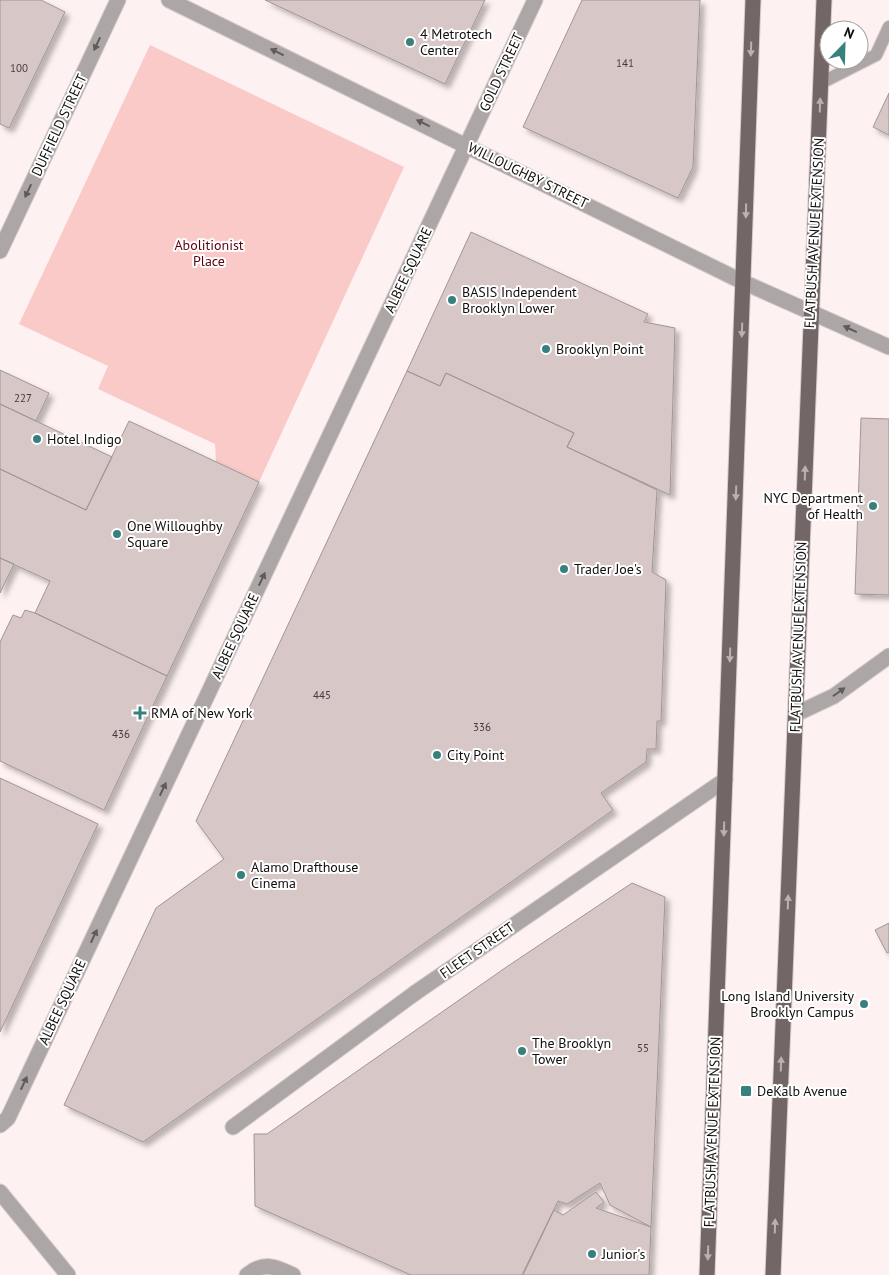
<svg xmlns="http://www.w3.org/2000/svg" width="889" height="1275" font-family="'PT Sans',sans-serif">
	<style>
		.green { fill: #facac9 }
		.building { fill: #d7c7c7; stroke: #a49595; filter: url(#shadow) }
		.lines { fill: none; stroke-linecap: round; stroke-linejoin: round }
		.service-casing { stroke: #d8cdcd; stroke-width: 14 }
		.pedestrian-casing { stroke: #d8cdcd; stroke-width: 17 }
		.minor-casing { stroke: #d8cdcd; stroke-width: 17 }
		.tertiary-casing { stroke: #d8cdcd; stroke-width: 17 }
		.primary-casing { stroke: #d8cdcd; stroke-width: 17 }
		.service { stroke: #ada6a6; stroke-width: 12 }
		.pedestrian { stroke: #ada6a6; stroke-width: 15 }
		.minor { stroke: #ada6a6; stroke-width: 15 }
		.tertiary { stroke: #ada6a6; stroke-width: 15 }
		.primary { stroke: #726666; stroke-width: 15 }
		.oneway { fill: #605a5a }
		.oneway2 { fill: #b8b2b2 }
		.poi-dot { fill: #38807e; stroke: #fff; stroke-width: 2 }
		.labels { text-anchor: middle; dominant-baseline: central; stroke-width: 4; stroke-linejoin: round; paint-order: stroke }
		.number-label { font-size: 11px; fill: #443c3c }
		.poi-label { font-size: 14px; fill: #130e0e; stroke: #fff; text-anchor: start }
		.street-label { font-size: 14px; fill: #130e0e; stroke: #fff }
		.park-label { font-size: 14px; fill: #5a0314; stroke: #fff }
	</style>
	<defs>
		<filter id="shadow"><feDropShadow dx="4.5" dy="4.5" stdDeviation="2.5" flood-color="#0004"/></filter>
	</defs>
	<rect width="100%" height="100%" fill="#fef1f1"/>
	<!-- green -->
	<path class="green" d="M150,45L404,167L259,482L216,462L215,444L98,389L108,366L19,324Z"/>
	<!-- building -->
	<path class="building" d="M0,0H41L65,12L9,128L0,124Z
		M265,0H485L445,84Z
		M582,0H700L693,167L678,198L523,127Z
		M889,93V135L873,127Z
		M471,232L648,314L644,322L675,328L670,495L567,447L574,433L446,373L440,386L407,371Z
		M0,370L49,393L36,421L0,404Z
		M407,371L440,386L446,373L574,433L567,447L657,490L652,572L666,580L661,721H657L656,749H647L646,762L601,793L613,810L143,1142L64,1105L156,908L224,859L196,821Z
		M0,404L112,457L86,510L0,469Z
		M861,418L889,419V595L855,594Z
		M129,421L259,482L167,676L35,613L50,581L0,558V469L86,510Z
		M0,558L14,564L0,593Z
		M25,610L35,613L167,676L104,810L0,761V642L13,615L21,618Z
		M0,778L98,824L0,1032Z
		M632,883L665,897L651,1227L610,1205L600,1183L567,1204L558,1201L522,1275H411L255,1206L254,1134H267L505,968Z
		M889,923V952L887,953L875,930Z
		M596,1192L604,1202L596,1208L651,1227L649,1275H523L554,1210L563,1215Z"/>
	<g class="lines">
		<!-- service casing -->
		<g class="service-casing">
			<path id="service" d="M821,83L876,55L889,27"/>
		</g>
		<!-- pedestrian casing -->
		<g class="pedestrian-casing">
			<path id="pedestrian" d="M233,1127L415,993"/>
		</g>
		<!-- minor casing -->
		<g class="minor-casing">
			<path id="minor" d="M169,0L743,282L889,347
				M0,251L118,0
				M796,714L834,696L889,656
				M415,993L725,780
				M0,1125L8,1118L535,0
				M247,1275C264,1261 276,1267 293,1275"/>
		</g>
		<!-- tertiary casing -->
		<g class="tertiary-casing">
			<path id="tertiary" d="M0,1192L68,1275"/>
		</g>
		<!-- primary casing -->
		<g class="primary-casing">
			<path id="primary" d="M707,1275L753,0
				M773,1275L824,0"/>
		</g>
		<!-- service -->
		<use href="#service" class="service"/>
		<!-- pedestrian -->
		<use href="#pedestrian" class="pedestrian"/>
		<!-- minor -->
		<use href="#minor" class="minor"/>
		<!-- tertiary -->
		<use href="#tertiary" class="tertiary"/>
		<!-- primary -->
		<use href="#primary" class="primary"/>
	</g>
	<!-- one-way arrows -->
	<defs><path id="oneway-solid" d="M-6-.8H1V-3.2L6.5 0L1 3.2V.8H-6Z" transform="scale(1.25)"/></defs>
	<g class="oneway">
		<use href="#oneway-solid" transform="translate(97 44) rotate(115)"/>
		<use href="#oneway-solid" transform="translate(277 52) rotate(-154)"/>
		<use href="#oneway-solid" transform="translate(423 123) rotate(-154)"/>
		<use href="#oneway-solid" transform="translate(28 191) rotate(115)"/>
		<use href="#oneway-solid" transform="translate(850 329) rotate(-155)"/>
		<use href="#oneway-solid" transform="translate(262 579) rotate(-65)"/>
		<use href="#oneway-solid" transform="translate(839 692) rotate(-35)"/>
		<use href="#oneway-solid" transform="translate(163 789) rotate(-65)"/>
		<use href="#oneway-solid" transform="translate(94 936) rotate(-65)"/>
		<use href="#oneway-solid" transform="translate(24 1083) rotate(-65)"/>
	</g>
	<g class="oneway2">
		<use href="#oneway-solid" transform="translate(751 49) rotate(92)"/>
		<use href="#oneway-solid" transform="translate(820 105) rotate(-88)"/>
		<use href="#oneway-solid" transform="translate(746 211) rotate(91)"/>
		<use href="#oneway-solid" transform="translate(742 330) rotate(92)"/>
		<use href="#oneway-solid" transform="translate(805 473) rotate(-88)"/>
		<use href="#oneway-solid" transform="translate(736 493) rotate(92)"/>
		<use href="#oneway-solid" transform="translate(730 655) rotate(92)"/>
		<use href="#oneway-solid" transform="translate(724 829) rotate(92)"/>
		<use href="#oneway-solid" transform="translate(788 902) rotate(-88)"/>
		<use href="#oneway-solid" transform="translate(781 1064) rotate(-88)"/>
		<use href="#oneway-solid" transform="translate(775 1226) rotate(-88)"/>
		<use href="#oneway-solid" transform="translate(708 1253) rotate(92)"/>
	</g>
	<!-- markers -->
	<g class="poi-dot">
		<circle cx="410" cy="42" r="5"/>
		<circle cx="452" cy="300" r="5"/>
		<circle cx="546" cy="349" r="5"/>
		<circle cx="37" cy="439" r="5"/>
		<circle cx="873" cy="506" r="5"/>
		<circle cx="117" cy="534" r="5"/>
		<circle cx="564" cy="569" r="5"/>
		<path d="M137.5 705.5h5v5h5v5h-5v5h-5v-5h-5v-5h5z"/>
		<circle cx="437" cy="755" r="5"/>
		<circle cx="241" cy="875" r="5"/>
		<circle cx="864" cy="1004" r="5"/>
		<circle cx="522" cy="1051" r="5"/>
		<rect x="740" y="1085" width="12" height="12" rx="2.5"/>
		<circle cx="592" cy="1254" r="5"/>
	</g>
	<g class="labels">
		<!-- number labels -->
		<g class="number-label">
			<text x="625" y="63">141</text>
			<text x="19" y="68">100</text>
			<text x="23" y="398">227</text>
			<text x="322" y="695">445</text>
			<text x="482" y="727">336</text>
			<text x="121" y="734">436</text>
			<text x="643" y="1048">55</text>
		</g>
		<!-- poi labels -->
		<g class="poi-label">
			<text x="420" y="34">4 Metrotech<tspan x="420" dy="16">Center</tspan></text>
			<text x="462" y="292">BASIS Independent<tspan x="462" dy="16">Brooklyn Lower</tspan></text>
			<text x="556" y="349">Brooklyn Point</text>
			<text x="47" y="439">Hotel Indigo</text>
			<text x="863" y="498" text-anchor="end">NYC Department<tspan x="863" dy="16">of Health</tspan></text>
			<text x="127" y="526">One Willoughby<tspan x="127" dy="16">Square</tspan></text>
			<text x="574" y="569">Trader Joe's</text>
			<text x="151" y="713">RMA of New York</text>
			<text x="447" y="755">City Point</text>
			<text x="251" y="867">Alamo Drafthouse<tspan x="251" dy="16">Cinema</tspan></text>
			<text x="854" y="996" text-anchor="end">Long Island University<tspan x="854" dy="16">Brooklyn Campus</tspan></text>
			<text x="532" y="1043">The Brooklyn<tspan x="532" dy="16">Tower</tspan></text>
			<text x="757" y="1091">DeKalb Avenue</text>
			<text x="602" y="1254">Junior's</text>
		</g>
		<!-- street labels -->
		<g class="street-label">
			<text transform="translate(501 72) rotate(-65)">GOLD STREET</text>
			<text transform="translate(59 125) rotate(-65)">DUFFIELD STREET</text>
			<text transform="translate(528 175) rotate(26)">WILLOUGHBY STREET</text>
			<text transform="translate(814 233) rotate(-87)">FLATBUSH AVENUE EXTENSION</text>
			<text transform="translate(408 270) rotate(-65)">ALBEE SQUARE</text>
			<text transform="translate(235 636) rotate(-65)">ALBEE SQUARE</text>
			<text transform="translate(798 637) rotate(-88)">FLATBUSH AVENUE EXTENSION</text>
			<text transform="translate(477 950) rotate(-35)">FLEET STREET</text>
			<text transform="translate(62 1002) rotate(-65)">ALBEE SQUARE</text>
			<text transform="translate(712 1132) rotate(-88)">FLATBUSH AVENUE EXTENSION</text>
		</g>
		<!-- park labels -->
		<g class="park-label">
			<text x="209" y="245">Abolitionist<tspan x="209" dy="16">Place</tspan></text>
		</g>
	</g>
	<!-- north arrow -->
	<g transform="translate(844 45) rotate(23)"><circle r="24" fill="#ffffff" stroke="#a19f9f"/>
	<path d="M0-4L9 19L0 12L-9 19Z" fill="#38807e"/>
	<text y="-8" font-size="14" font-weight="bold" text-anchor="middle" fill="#130e0e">N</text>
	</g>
</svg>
